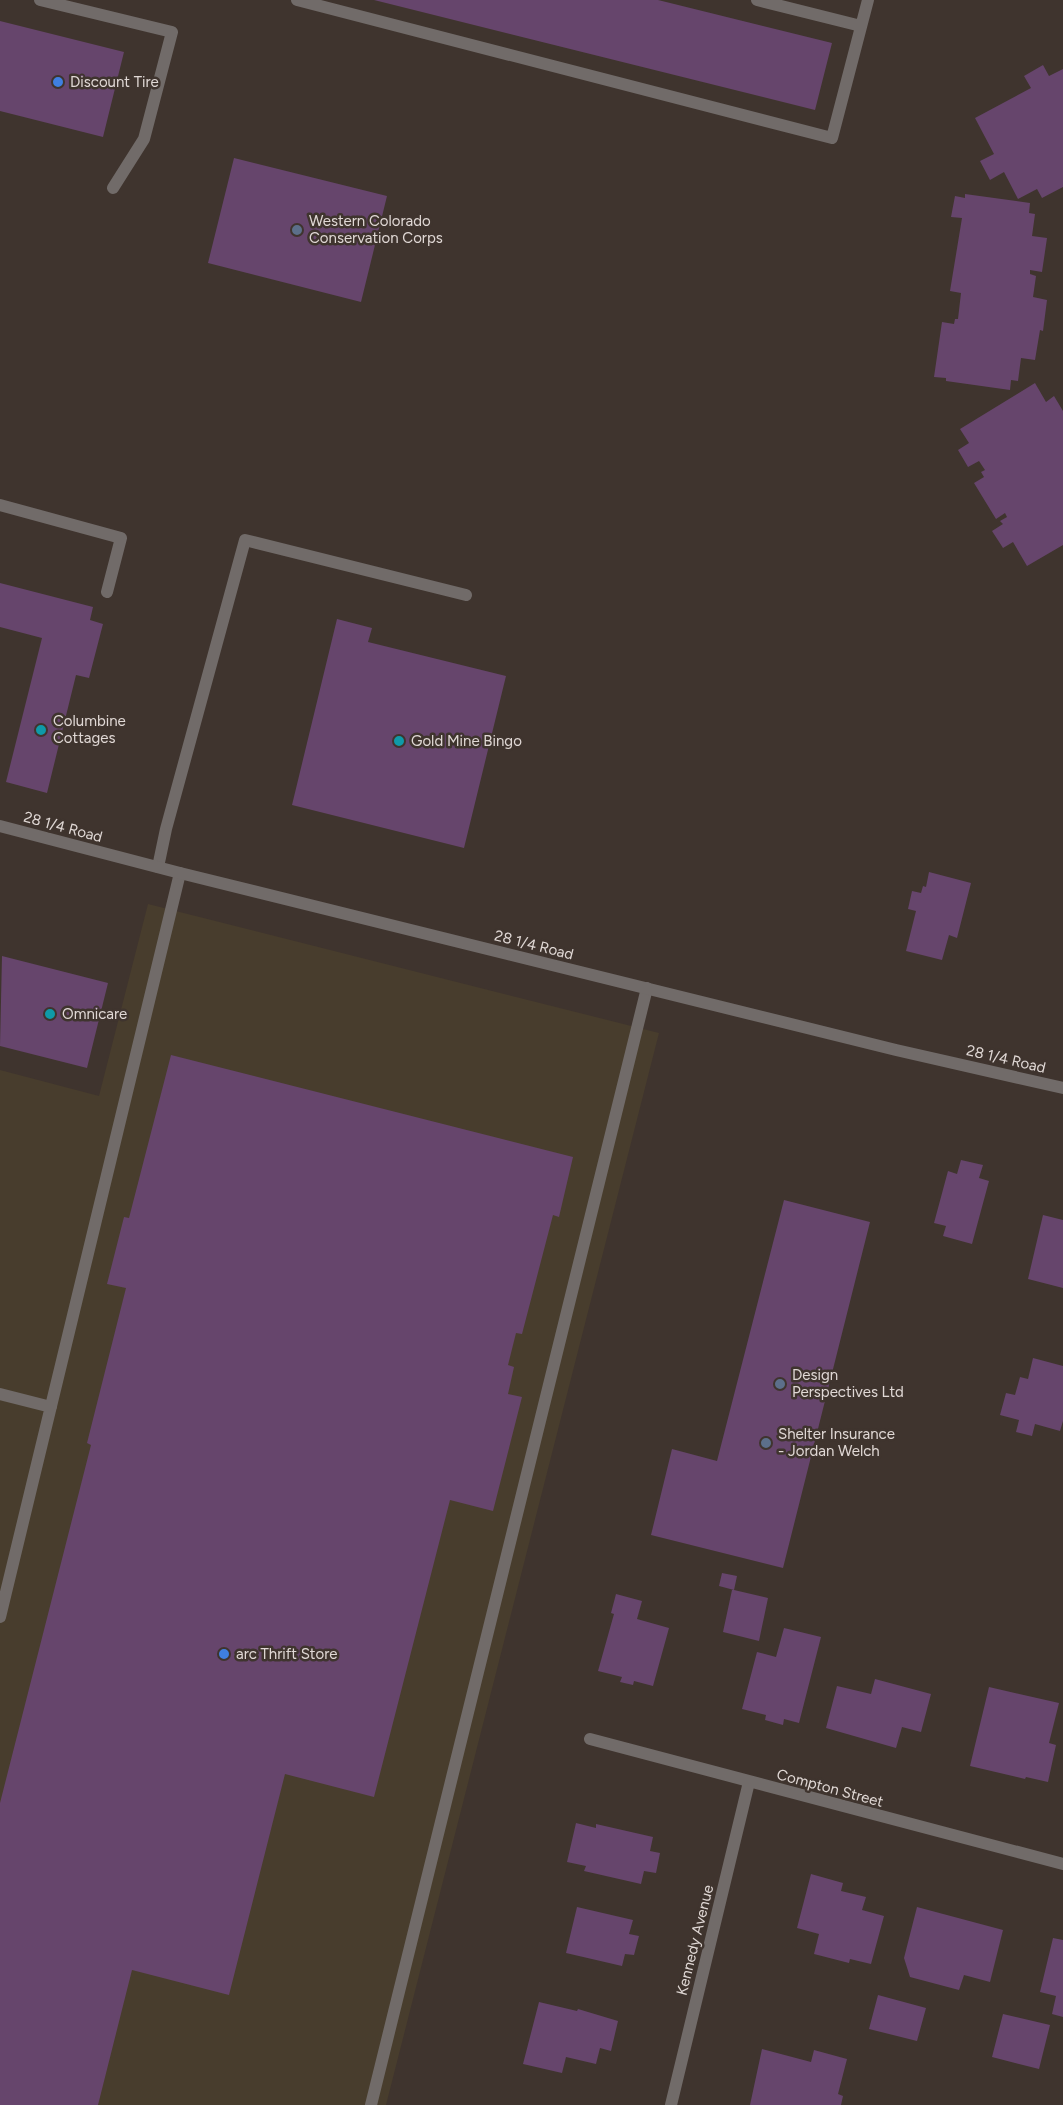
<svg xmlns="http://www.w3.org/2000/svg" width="1063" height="2105" font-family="Figtree,sans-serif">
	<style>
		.commercial { fill: #483d2d }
		.building { fill: #66456c }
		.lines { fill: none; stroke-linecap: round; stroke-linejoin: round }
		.service { stroke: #716b69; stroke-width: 12 }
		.minor { stroke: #716b69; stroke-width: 12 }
		.tertiary { stroke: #716b69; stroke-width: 12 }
		.shop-dot { fill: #3f7fe0; stroke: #3f342e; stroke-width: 2 }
		.service-dot { fill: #5c6f8a; stroke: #3f342e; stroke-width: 2 }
		.culture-dot { fill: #0f9aa8; stroke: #3f342e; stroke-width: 2 }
		.labels { text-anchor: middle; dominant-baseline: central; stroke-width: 5; stroke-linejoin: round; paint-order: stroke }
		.poi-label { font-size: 15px; fill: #e0d8d5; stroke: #3f342e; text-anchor: start }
		.street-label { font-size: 15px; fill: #e0d8d5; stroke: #3f342e }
	</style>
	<rect width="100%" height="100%" fill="#3f342e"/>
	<!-- commercial -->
	<path class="commercial" d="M148,904L659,1033L386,2105H0V1070L99,1096Z"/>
	<!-- building -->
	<path class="building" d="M374,0H658L832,43L815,110Z
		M0,21L124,52L103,137L0,111Z
		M1043,65L1049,76L1063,69V187L1042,198L1037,189L1018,199L1004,172L990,180L980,161L994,154L975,118L1031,88L1024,76Z
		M234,158L387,196L361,302L208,263Z
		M965,194L1030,203L1029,213L1035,214L1032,236L1047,238L1042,272L1030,270V274L1036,276L1033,297L1047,300L1043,331L1040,330L1035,360L1021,358L1018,381L1011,380L1010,390L946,381V378L934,377L942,322L954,324L955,319H958L961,293L950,291L962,218L951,217L955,196L965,198Z
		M1035,383L1046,402L1054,396L1063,411V545L1027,566L1013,542L1003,548L992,531L1003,524L1000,521L1007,517L1005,513L996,519L974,483L984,477L981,472L985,470L979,461L968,467L958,450L969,443L960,429Z
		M0,583L93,607L90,620L103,624L89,678L76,675L47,793L6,782L42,638L0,627Z
		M337,619L372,628L368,642L506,676L464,848L292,805Z
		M929,872L971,883L957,938L949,935L942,960L906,951L916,911L908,909L912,891L921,893L923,886L926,887Z
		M2,956L108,983L87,1068L0,1046Z
		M171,1055L573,1157L559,1217L553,1215L522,1334L516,1333L508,1365L514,1367L508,1394L522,1397L493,1511L450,1500L374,1797L285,1774L229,1995L132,1970L98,2105H0V1803L91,1445L87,1443L126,1288L107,1284L124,1217L129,1218Z
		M961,1160L983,1165L979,1178L989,1181L972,1244L943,1236L946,1226L934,1223L948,1171L957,1174Z
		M784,1200L870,1222L783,1568L651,1535L672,1449L717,1461Z
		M1043,1215L1063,1220V1288L1028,1279Z
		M1033,1358L1063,1366V1421L1060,1431L1035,1424L1032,1436L1016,1432L1019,1420L1000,1415L1006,1393L1015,1395L1020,1377L1028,1379Z
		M722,1573L737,1576L734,1590L768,1598L759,1641L723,1632L732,1590H734L719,1586Z
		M616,1594L642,1601L637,1619L669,1628L653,1686L634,1681L633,1685L620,1682L622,1677L598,1671L614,1614L611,1613Z
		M784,1628L821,1637L799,1723L784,1719L783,1725L765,1720L766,1715L742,1709L757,1652L776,1657Z
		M875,1679L931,1694L921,1732L902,1727L896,1748L826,1728L837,1686L871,1694Z
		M989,1687L1059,1703L1049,1743L1056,1745L1048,1782L1026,1777L1025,1779L970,1766Z
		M576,1823L596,1828V1824L653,1837L650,1851L660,1853L656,1873L644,1871L641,1884L584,1871L586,1866L567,1862Z
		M811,1874L843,1883L841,1891L866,1897L862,1910L884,1916L871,1964L850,1959L849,1963L814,1954L819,1934L797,1928Z
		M577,1907L633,1920L629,1934L639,1936L634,1955L625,1954L622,1966L566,1953Z
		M917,1907L1003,1930L990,1982L964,1975L959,1990L910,1977L904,1958Z
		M1053,1938L1063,1940V2017L1052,2014L1056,1996L1040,1992Z
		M878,1995L926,2008L917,2041L869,2029Z
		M539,2002L577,2011L578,2009L618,2021L611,2051L600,2048L596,2064L566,2057L562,2073L523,2064Z
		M1003,2014L1050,2025L1039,2069L992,2057Z
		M762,2049L811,2062L814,2050L847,2059L838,2094L843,2096L841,2105H750Z"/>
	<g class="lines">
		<!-- service -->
		<path class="service" d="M40,0L172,32L144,139L113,188
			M297,0L832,138L868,0
			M757,0L861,26
			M0,505L121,538L107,592
			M158,867L166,829L245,540L466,595
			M0,1394L51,1407
			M0,1617L180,873
			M371,2105L647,988"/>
		<!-- minor -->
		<path class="minor" d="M590,1739L1063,1864
			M671,2105L749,1782"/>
		<!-- tertiary -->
		<path class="tertiary" d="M0,826L180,873L896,1050L1063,1088"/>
	</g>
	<!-- markers -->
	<g class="shop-dot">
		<circle cx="58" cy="82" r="6"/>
		<circle cx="224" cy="1654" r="6"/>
	</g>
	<g class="service-dot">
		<circle cx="297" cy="230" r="6"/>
		<circle cx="780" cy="1384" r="6"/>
		<circle cx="766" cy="1443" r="6"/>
	</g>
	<g class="culture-dot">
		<circle cx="41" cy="730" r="6"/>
		<circle cx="399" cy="741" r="6"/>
		<circle cx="50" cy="1014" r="6"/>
	</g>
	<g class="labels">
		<!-- poi labels -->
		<g class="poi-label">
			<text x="70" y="82">Discount Tire</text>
			<text x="309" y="221">Western Colorado<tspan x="309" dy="17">Conservation Corps</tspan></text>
			<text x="53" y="721">Columbine<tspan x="53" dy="17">Cottages</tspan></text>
			<text x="411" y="741">Gold Mine Bingo</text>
			<text x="62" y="1014">Omnicare</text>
			<text x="792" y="1375">Design<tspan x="792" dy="17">Perspectives Ltd</tspan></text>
			<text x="778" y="1434">Shelter Insurance<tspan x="778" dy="17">- Jordan Welch</tspan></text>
			<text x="236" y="1654">arc Thrift Store</text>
		</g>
		<!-- street labels -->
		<g class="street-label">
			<text transform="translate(63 827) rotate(15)">28 1/4 Road</text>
			<text transform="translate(534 945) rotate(14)">28 1/4 Road</text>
			<text transform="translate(1006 1059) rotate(13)">28 1/4 Road</text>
			<text transform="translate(830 1788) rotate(15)">Compton Street</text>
			<text transform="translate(695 1940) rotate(-76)">Kennedy Avenue</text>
		</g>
	</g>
</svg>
